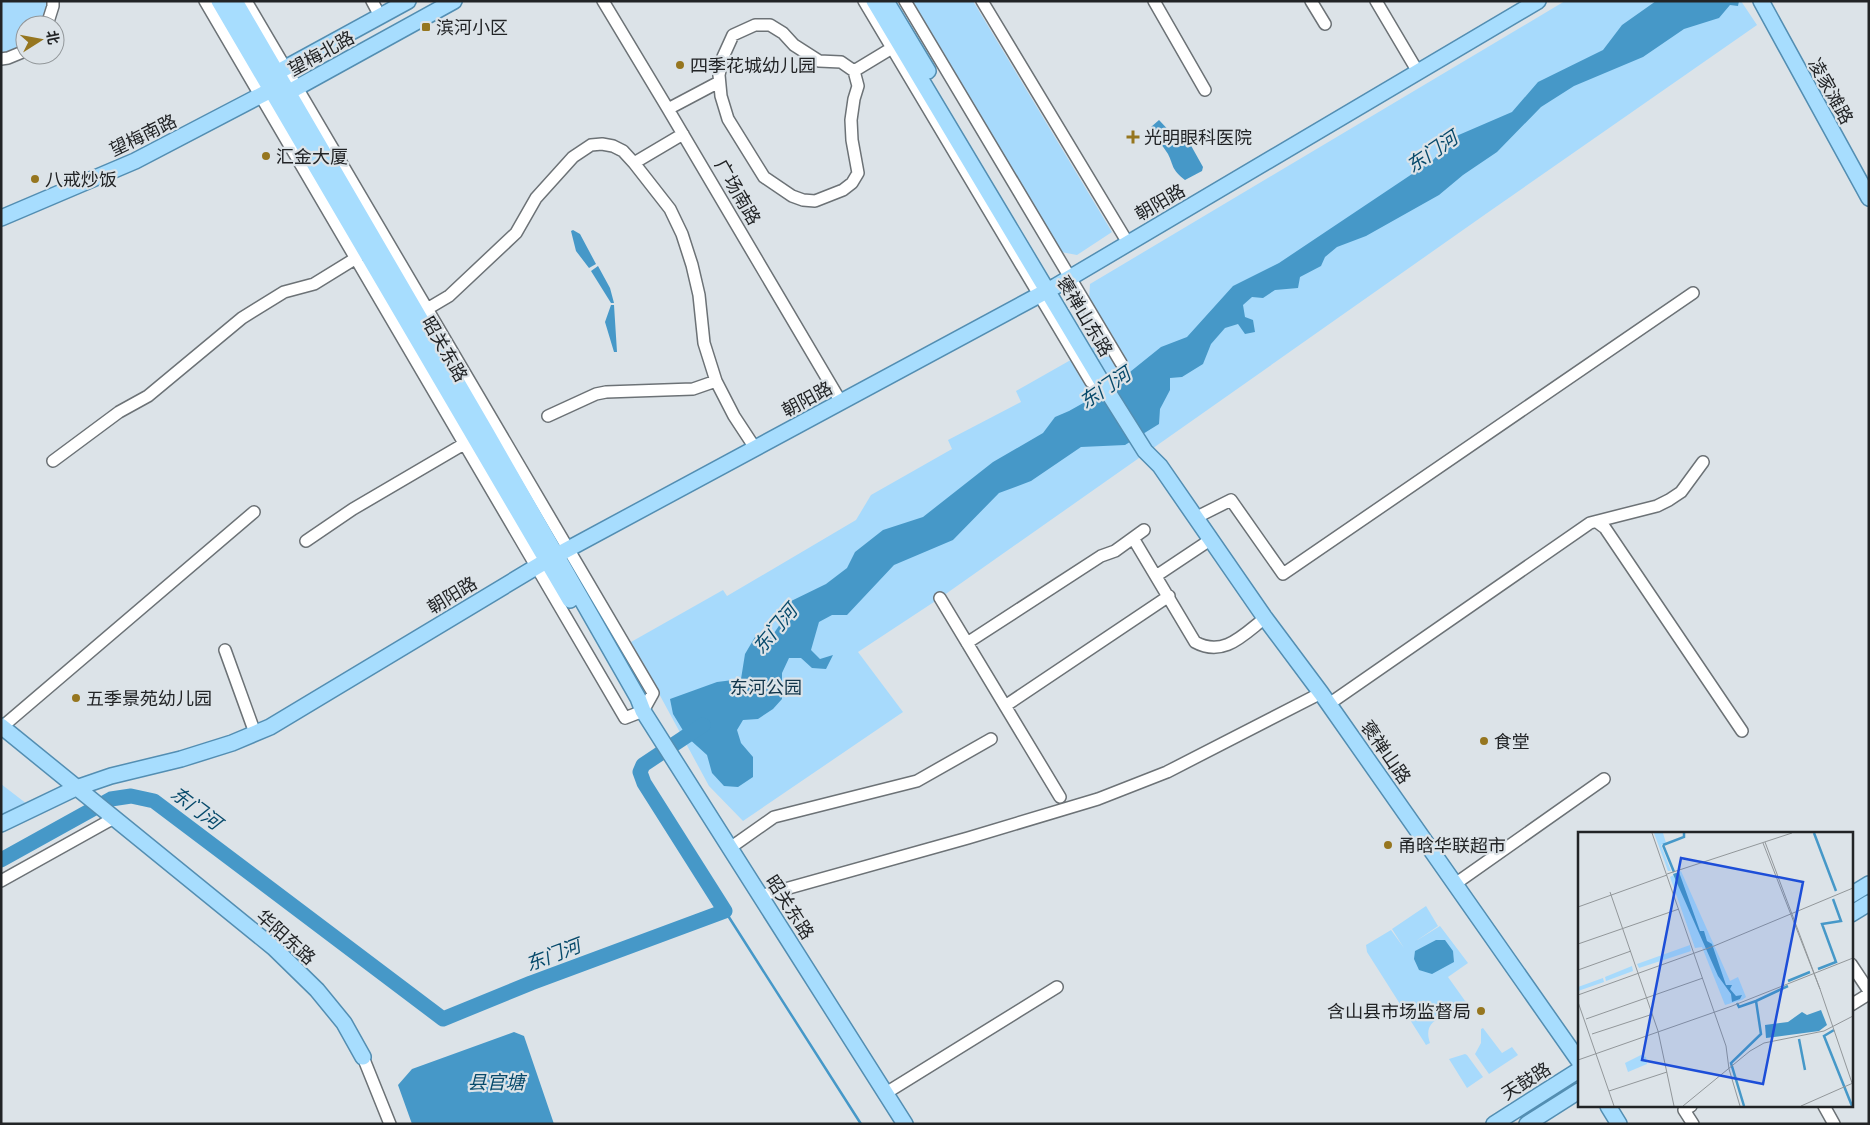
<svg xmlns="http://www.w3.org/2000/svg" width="1870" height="1125" font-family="'Space Grotesk','Noto Sans SC',sans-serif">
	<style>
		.green { fill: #a7dafc }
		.water { fill: #4698c8 }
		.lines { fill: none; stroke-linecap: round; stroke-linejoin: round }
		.stream { stroke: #4698c8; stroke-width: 2.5 }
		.river { stroke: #4698c8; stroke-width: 15 }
		.minor-casing { stroke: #6c7276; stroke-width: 14 }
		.major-casing { stroke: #538eb2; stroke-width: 18 }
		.minor { stroke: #fff; stroke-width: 11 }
		.major { stroke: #a7ddfe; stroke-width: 15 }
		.poi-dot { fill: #96761f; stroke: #dce3e8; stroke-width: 2 }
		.labels { text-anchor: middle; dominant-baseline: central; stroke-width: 4.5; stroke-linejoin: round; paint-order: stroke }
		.poi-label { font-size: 18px; fill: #222426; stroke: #dce3e8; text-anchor: start }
		.street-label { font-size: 18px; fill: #222426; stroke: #dce3e8 }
		.park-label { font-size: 18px; fill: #12354a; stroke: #dce3e8 }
		.water-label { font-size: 19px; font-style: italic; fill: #074a6b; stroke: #dce3e8 }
		.inset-river { fill: none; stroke: #4698c8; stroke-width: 2.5 }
		.inset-road { fill: none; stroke: #92979a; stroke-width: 1 }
		.view { fill: #1d4ed8; fill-opacity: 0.15; stroke: #1d4ed8; stroke-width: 2.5 }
		.inset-edge { fill: none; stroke: #222426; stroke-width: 2.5 }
	</style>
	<rect width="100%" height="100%" fill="#dce3e8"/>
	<!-- green -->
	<path class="green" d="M1,1H46V18L43,25H25V47L1,56Z
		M911,1H973L1112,232L1077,255L1061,252Z
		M1565,1H1741L1757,25L1490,211L940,598L858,652L903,712L743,821L709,786L631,642L723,590L727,596L856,520L871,495L952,449L948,440L1021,402L1016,391L1113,336L1089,299L1090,284Z
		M1,784L27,804L1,818Z
		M1426,906L1438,926L1416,941L1440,926L1468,963L1448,977L1468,1005L1464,1007H1459C1448,1018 1421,1017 1430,1043L1426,1045L1367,952L1366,945L1391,930L1404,948L1392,929Z
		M1483,1028L1502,1053L1512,1047L1518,1055L1489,1074L1475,1054L1481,1043V1029Z
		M1465,1054L1467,1055L1483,1077L1467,1088L1449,1059Z"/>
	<!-- water -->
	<path class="water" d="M1656,1H1739L1738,6L1730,5L1719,18L1684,29L1643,57L1574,86L1541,107L1497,152L1463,175L1439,195L1366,236L1337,247L1325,257L1321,266L1300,277L1298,288L1275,290L1263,298L1252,297L1243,305L1245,317L1253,320L1255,332L1245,334L1238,324L1225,328L1211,344L1203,364L1182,377L1170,378V390L1160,409L1159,424L1125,445L1081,447L1031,481L999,493L953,540L894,565L847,615H832L819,622L811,650L820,659L833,655L826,669L812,668L801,658H789L782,673V699L773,709L758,719L743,720L737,730L741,743L753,757V777L738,787L724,786L712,773L707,755L687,737L673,714L670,699L717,682L741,679L745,654L755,637L772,636L785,617V604L826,584L847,568L855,552L883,530L923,517L993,462L1043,433L1055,417L1069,411L1110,388L1161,347L1187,337L1233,286L1279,263L1433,160L1454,137L1512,112L1538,82L1603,50L1622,25Z
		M1159,120L1174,136L1177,135L1180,132L1184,133L1203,167L1202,171L1185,180C1171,169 1174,166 1168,154C1163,146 1156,138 1151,131V127Z
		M573,230L580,234L596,264L589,268L576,251L571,231Z
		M598,266L610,288L614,303H611L591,271Z
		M611,305H614L617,352H614L605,322Z
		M1436,940H1445L1453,951L1454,962L1432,974L1419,970L1414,959L1415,951Z
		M514,1032L524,1036L554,1124H412L398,1085L412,1069Z"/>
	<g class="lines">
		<!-- stream -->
		<path class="stream" d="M725,911L861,1124"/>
		<!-- river -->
		<path class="river" d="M1,860L111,799L131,796L154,801L443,1019L531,983L725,911L644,783L640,772L643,765L703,725"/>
		<!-- minor casing -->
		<g class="minor-casing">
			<path id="minor" d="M205,1L625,718L643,711L653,693L246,1
				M372,1L380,16
				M603,1L668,109L841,402
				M864,1L1091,382
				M905,1L1121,363
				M982,1L1128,243
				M1154,1L1205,90
				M1311,1L1325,24
				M1376,1L1418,72
				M47,25L53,6V1
				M755,25H770L783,33L794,45L819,61L841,62L854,71L858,86L854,99L851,120L852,140L858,173L852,183L843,190L815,201L803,200L792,196L764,177L728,119L721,96L719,75L723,57L733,35Z
				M1,59L8,58L25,51
				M854,71L897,45
				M668,109L719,82
				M634,163L683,134
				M422,312L449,296L516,233L536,198L573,157L591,145L602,144L613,146L623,151L634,163L670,209L682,234L692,265L699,295L704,343L716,381L734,416L755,448
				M548,416L596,394L606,392L693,389L716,381
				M53,461L119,412L148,396L242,318L284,292L314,284L361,255
				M1195,518L1231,500L1283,574L1693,293
				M1597,522L1605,528L1742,731
				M1133,538L1195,642C1224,658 1244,634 1265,618
				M306,541L353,509L469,441
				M1156,576L1210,540
				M940,598L1060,797
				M967,643L1101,556L1115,551L1144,530
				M225,650L255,733
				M1329,704L1590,523L1657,506L1669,500L1681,492L1703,462
				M1005,706L1169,596
				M2,727L254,512
				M730,848L774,817L917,781L991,739
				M1,881L114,818
				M1455,884L1604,779
				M760,896L968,838L1098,799L1167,772L1321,693
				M1851,964L1869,991
				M1851,1005L1869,994
				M363,1057L390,1124
				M886,1093L1057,987
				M1691,1106L1684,1110L1693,1124
				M1824,1106L1834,1124"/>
		</g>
		<!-- major casing -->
		<g class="major-casing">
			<path id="major" d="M219,1L570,600
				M235,1L486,432L638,698L643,711L905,1124
				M874,1L1106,389L1145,451L1160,466L1265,618L1321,693L1579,1061
				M886,1L928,71
				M1761,1L1869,198
				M274,82L278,72L408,1
				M280,91L289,92L454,1
				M1,218L135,161L271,90
				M1,726L274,948L317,990L344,1023L363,1057
				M1,824L76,788L111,776L181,759L232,743L270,727L546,561L1056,286L1538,1
				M1851,895L1869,884
				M1851,914L1869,903
				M1608,1106L1619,1124
				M1494,1124L1579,1070
				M1527,1124L1579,1091"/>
		</g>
		<!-- minor -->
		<use href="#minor" class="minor"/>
		<!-- major -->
		<use href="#major" class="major"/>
	</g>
	<!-- markers -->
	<g class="poi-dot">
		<rect x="421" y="22" width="10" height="10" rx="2.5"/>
		<circle cx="680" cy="65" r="5"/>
		<path d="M1130.5 129.5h5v5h5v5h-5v5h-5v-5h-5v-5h5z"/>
		<circle cx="266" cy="156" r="5"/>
		<circle cx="35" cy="179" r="5"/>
		<circle cx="76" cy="698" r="5"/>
		<circle cx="1484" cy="741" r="5"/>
		<circle cx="1388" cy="845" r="5"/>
		<circle cx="1481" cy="1011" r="5"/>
	</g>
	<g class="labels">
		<!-- poi labels -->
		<g class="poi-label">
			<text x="436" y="27">滨河小区</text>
			<text x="690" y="65">四季花城幼儿园</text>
			<text x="1144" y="137">光明眼科医院</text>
			<text x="276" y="156">汇金大厦</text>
			<text x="45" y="179">八戒炒饭</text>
			<text x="86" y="698">五季景苑幼儿园</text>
			<text x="1494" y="741">食堂</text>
			<text x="1398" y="845">甬晗华联超市</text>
			<text x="1471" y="1011" text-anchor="end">含山县市场监督局</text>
		</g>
		<!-- street labels -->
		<g class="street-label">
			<text transform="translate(321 53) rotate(-29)">望梅北路</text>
			<text transform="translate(1831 91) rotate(61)">凌家滩路</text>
			<text transform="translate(143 135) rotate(-26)">望梅南路</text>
			<text transform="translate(738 192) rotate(60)">广场南路</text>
			<text transform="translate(1160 202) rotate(-30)">朝阳路</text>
			<text transform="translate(1085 316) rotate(59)">褒禅山东路</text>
			<text transform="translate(445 349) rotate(60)">昭关东路</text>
			<text transform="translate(807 399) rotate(-28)">朝阳路</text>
			<text transform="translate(452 595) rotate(-31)">朝阳路</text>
			<text transform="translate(1386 752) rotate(55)">褒禅山路</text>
			<text transform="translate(790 907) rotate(57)">昭关东路</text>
			<text transform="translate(286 937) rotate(42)">华阳东路</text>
			<text transform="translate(1526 1081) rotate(-32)">天鼓路</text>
		</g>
		<!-- park labels -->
		<g class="park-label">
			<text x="766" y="687">东河公园</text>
		</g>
		<!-- water labels -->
		<g class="water-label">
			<text transform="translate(1432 152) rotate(-34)">东门河</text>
			<text transform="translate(1105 388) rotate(-34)">东门河</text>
			<text transform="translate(775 629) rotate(-50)">东门河</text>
			<text transform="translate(196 808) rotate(37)">东门河</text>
			<text transform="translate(553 955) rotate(-21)">东门河</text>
			<text x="496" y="1082">县官塘</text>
		</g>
	</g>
	<!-- overview -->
	<g transform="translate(1578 832)">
		<rect width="275" height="275" fill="#dce3e8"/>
		<path d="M76,1H85L88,11L83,13L93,39H90ZM103,39L152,149L160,145L168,165L164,168L147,173L124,115L117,116L92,45ZM112,113L113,119L61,136L59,132ZM54,134L55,139L28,149L27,145ZM25,146L26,150L0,159V155ZM63,223L68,225L69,232L50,240L47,231Z" fill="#a7dafc"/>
		<path d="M101,40L122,99H126L129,109L134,112L148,153H154L152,157L158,164L164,163L162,167L154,170L153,162L140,144L95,42ZM243,178L249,193L241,199L188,206L187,193L210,190L224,180L229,183Z" fill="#4698c8"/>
		<path class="inset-river" d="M236,1L258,59M85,13L106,5V1M85,13L96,40M240,137L258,130L244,92L263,89L255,67M210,149L232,140M178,169L210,154M159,171L161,175L178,169L183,202L153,231L166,274M256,198L246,204L274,274M221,207L227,238"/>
		<path class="inset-road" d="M74,1L148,214L151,237L162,274M185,11L242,157L187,10M89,42L214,1M32,60L80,199L96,274M0,75L89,43M0,112L101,77M0,138L53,119M242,157L274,251M0,163L136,114L275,56M0,170L36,274M8,187L125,146M14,202L72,183M186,211L246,199L275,184M0,228L154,174L275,126M31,259L89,240M105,274L172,219L186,211M223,274L275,251"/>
		<path class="view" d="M103,26L225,50L185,252L64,228Z"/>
		<rect width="275" height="275" class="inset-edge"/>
	</g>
	<!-- border -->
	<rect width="1870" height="1125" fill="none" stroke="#222426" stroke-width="5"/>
	<!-- north arrow -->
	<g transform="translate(40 40) rotate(79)"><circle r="24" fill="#dce3e8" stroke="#92979a"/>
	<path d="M0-4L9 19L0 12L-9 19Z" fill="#96761f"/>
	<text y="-8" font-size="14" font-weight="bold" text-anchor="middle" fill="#222426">北</text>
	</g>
</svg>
